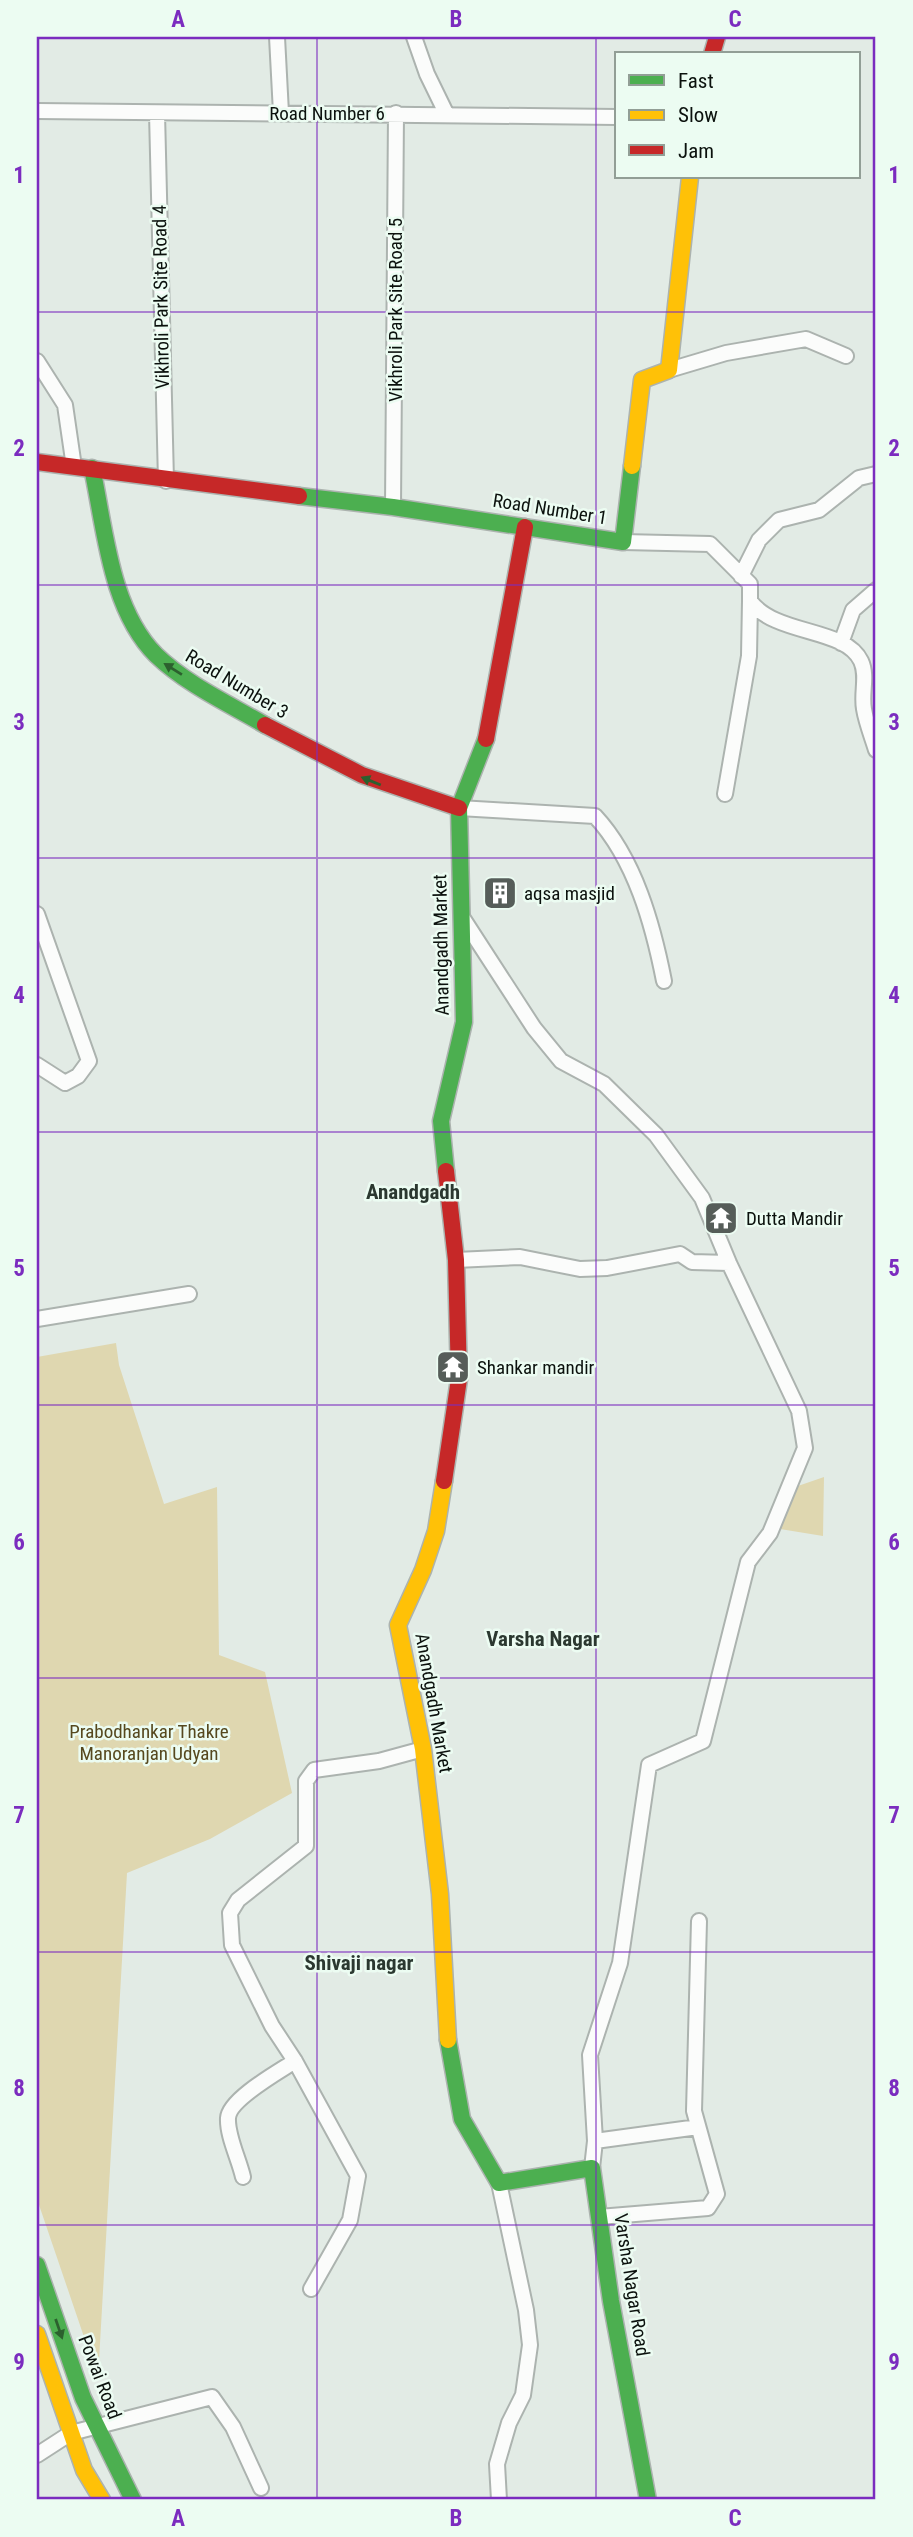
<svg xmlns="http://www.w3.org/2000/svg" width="913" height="2537" font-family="'Roboto Condensed',sans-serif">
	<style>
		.green { fill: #dfd7b0 }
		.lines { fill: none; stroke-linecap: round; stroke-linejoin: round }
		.street-casing { stroke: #acb3af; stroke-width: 18 }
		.fast-casing { stroke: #acb3af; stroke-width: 19 }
		.slow-casing { stroke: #acb3af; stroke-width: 19 }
		.jam-casing { stroke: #acb3af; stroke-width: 19 }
		.street { stroke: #fbfcfb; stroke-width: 14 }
		.fast { stroke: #4caf50; stroke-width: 16 }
		.slow { stroke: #ffc107; stroke-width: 16 }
		.jam { stroke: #c62828; stroke-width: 16 }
		.oneway { fill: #2c602e }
		.grid { fill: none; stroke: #7b2cbf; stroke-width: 2; stroke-opacity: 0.55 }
		.labels { text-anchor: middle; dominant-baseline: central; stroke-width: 5; stroke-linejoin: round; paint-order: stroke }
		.street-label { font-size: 19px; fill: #0b110d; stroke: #ecfcf2 }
		.poi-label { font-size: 19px; fill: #0b110d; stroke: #ecfcf2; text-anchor: start }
		.park-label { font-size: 19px; fill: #56481e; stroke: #ecfcf2 }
		.neighbourhood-label { font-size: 21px; font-weight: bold; fill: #2b3830; stroke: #ecfcf2 }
		.neatline { fill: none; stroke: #7b2cbf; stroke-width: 2.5 }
		.grid-label { font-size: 23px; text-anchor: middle; font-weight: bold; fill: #7b2cbf }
	</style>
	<rect width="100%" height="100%" fill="#e2ebe5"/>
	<!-- green -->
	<path class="green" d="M116,1343L119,1365L164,1504L217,1487L219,1655L265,1672L292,1793L210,1839L127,1873L98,2378L37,2199V1357Z
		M824,1477L823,1536L780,1529L795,1487Z"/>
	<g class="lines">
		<!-- street casing -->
		<g class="street-casing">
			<path id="street" d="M277,37L281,113
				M414,37L427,74L446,113
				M37,111L617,117
				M157,113L166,481
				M37,361L65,405L74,467
				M669,370L726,353L806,339L846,356
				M393,507L396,113
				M623,542L710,544L750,584V601C776,636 845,627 861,661C868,676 861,693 864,709C866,722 872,737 876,750
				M741,576L759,540L779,520L819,510L859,478L876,474
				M841,643L853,610L876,590
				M725,794L749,656L750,601
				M459,808L595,816C635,859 653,925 664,981
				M37,914L89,1061L78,1076L65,1083L37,1065
				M462,917L534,1028L561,1061L604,1084L656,1135L702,1198L729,1263L799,1411L805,1448L770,1533L748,1562L703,1741L649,1765L620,1963L590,2055L595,2141L592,2168
				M456,1260L520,1257L580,1269L607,1268L680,1254L692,1262L729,1263
				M37,1319L189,1294
				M595,2141L698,2127
				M243,2177C239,2159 227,2136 228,2118C229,2099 280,2071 295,2061
				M599,2217L708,2208L717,2194L694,2111L699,1921
				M311,2289L350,2220L358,2176L295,2061L272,2026L232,1945L230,1913L238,1900L306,1846V1781L314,1770L379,1761L423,1749
				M37,2455L71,2433L212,2397L233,2427L261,2488
				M499,2500L497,2464L509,2423L523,2395L530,2345L526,2310L499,2183"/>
		</g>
		<!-- fast casing -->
		<g class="fast-casing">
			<path id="fast" d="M92,468C105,528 110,609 156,655C186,684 229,704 265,725
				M299,496L393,507L623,542L632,466
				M446,1171L441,1121L464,1022L459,808L486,739
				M448,2040L462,2119L499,2183L592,2168L611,2301L648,2500
				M37,2265L83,2398L133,2500"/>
		</g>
		<!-- slow casing -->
		<g class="slow-casing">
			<path id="slow" d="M632,466L642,380L669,370L690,177
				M444,1481L436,1531L423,1570L398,1625L423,1749L440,1894L448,2040
				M37,2334L84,2470L102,2500"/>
		</g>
		<!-- jam casing -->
		<g class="jam-casing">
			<path id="jam" d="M712,54L717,37
				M37,462L299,496
				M265,725L362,775L459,808
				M486,739L525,527
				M444,1481L459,1379L456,1260L446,1171"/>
		</g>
		<!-- street -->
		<use href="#street" class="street"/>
		<!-- fast -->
		<use href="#fast" class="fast"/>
		<!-- slow -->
		<use href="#slow" class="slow"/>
		<!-- jam -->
		<use href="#jam" class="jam"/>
	</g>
	<!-- one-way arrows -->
	<defs><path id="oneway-solid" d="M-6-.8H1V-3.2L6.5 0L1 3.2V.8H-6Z" transform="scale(1.75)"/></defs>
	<g class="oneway">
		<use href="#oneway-solid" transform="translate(173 669) rotate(-148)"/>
		<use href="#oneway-solid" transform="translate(371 781) rotate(-158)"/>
		<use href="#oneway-solid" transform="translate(59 2329) rotate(71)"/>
	</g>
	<!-- grid -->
	<path class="grid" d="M317,37V2500M596,37V2500M37,312H876M37,585H876M37,858H876M37,1132H876M37,1405H876M37,1678H876M37,1952H876M37,2225H876"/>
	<!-- icons -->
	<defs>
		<g id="building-square" transform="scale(1.75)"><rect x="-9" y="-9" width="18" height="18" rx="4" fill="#565d59" stroke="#ecfcf2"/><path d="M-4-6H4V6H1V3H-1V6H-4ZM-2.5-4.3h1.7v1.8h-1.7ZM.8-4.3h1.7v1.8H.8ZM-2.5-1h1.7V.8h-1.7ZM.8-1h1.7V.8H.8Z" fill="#fff"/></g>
		<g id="temple-square" transform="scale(1.75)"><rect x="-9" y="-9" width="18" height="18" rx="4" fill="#565d59" stroke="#ecfcf2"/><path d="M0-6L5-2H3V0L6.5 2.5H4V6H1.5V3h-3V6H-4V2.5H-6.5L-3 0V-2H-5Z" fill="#fff"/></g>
	</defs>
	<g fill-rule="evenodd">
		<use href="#building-square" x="500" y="893"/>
		<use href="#temple-square" x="721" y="1218"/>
		<use href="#temple-square" x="453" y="1367"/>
	</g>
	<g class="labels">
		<!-- street labels -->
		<g class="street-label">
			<text x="327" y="113">Road Number 6</text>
			<text transform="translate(161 297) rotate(-91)">Vikhroli Park Site Road 4</text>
			<text transform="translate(395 310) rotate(-90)">Vikhroli Park Site Road 5</text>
			<text transform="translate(550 509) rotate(9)">Road Number 1</text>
			<text transform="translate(237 684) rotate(31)">Road Number 3</text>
			<text transform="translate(441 945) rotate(-91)">Anandgadh Market</text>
			<text transform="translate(434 1703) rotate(80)">Anandgadh Market</text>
			<text transform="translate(632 2285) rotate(81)">Varsha Nagar Road</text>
			<text transform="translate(100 2377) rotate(69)">Powai Road</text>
		</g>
		<!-- poi labels -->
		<g class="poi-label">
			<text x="524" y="893">aqsa masjid</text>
			<text x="746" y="1218">Dutta Mandir</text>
			<text x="477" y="1367">Shankar mandir</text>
		</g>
		<!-- park labels -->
		<g class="park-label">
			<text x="149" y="1731">Prabodhankar Thakre<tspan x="149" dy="22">Manoranjan Udyan</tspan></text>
		</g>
		<!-- neighbourhood labels -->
		<g class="neighbourhood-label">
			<text x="413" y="1192">Anandgadh</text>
			<text x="543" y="1639">Varsha Nagar</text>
			<text x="359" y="1963">Shivaji nagar</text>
		</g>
	</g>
	<!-- border -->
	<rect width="913" height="2537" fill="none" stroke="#ecfcf2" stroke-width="77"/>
	<!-- legend -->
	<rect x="615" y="52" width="245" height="126" fill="#ecfcf2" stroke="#929e96" stroke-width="2"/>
	<rect x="629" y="75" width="35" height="10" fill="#4caf50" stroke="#929e96" stroke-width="2"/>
	<text x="678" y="88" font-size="21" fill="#0b110d">Fast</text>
	<rect x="629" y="110" width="35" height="10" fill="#ffc107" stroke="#929e96" stroke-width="2"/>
	<text x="678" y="122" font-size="21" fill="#0b110d">Slow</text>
	<rect x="629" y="145" width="35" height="10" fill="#c62828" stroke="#929e96" stroke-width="2"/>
	<text x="678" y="158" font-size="21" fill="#0b110d">Jam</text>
	<rect x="38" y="38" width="836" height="2460" class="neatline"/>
	<g class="grid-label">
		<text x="178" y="27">A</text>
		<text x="456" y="27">B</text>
		<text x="735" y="27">C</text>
		<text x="19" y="183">1</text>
		<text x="894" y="183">1</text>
		<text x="19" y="456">2</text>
		<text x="894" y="456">2</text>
		<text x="19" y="730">3</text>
		<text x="894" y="730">3</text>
		<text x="19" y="1003">4</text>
		<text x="894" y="1003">4</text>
		<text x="19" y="1276">5</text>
		<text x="894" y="1276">5</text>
		<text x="19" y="1550">6</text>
		<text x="894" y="1550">6</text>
		<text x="19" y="1823">7</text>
		<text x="894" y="1823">7</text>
		<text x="19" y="2096">8</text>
		<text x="894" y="2096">8</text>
		<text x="19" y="2370">9</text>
		<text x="894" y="2370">9</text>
		<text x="178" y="2526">A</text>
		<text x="456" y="2526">B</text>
		<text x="735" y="2526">C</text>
	</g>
</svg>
